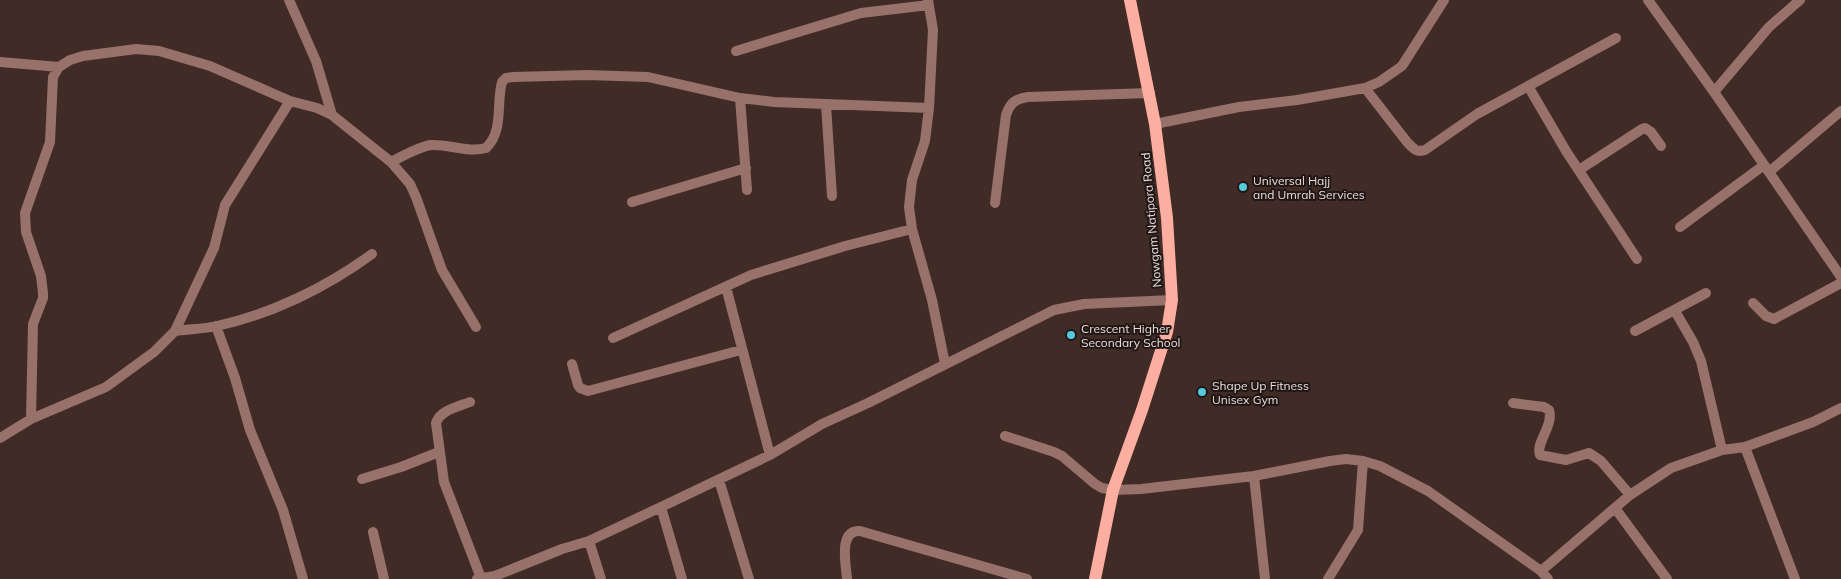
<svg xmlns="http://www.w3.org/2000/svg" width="1841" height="579" font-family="Mulish,sans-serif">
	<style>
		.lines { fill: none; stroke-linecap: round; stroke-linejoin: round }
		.street { stroke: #97716a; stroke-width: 10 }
		.primary { stroke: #fcafa1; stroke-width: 12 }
		.poi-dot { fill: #55cadf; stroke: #201614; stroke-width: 2 }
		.labels { text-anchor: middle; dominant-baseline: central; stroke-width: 4; stroke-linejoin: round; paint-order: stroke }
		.poi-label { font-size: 12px; fill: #eadcd9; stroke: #201614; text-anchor: start }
		.street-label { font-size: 12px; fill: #eadcd9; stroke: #201614 }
	</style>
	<rect width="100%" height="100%" fill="#402b27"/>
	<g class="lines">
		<!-- street -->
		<path class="street" d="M289,0L316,61L332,115
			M928,0L933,30L929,108L925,141L912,180L909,207L912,229L932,300L945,364
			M1648,0L1714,92L1841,277
			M736,51L861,13L929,5
			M0,62L59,67
			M1528,86L1566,151L1637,259
			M1365,88L1407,142C1413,148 1416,153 1425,150L1477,114L1616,38
			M1714,92L1769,27L1800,0
			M740,98L747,190
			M826,105L832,196
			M1155,124L1239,107L1297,100L1365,88L1379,82L1402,66L1444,0
			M391,162C403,156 418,147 431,145C449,144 468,153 486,148C504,131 496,103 502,82L506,78L513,77L587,75L648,77L740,98L774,102L929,108
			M1579,170L1642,129L1645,128L1651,132L1661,146
			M1769,172L1841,111
			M632,202L746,168
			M995,203L1006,115C1010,103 1015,99 1028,97L1150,93
			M1680,227L1764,165
			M726,287L770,455
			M1753,303L1766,316L1774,319L1841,283
			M1675,311L1693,342L1701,361L1722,450
			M216,326L235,378L250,430L283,510L303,579
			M175,331C189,329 204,329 217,326C272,314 327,287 372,254
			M1635,331L1706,293
			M613,338L751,275L845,246L912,229
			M572,364L578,385L580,388L588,391L741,350
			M470,402C458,407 440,410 436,423L444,482L481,578
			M1513,403L1544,407L1549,410C1554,426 1535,443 1540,455L1566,460L1589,453L1601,461L1630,495
			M31,419L33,324L43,298V293L41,276L26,232L25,213L50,142L53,77L59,67L70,60L83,56L136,49L159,51L210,66L290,101L317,108L332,115L391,162L410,184L416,197L442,270L476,327
			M1005,436L1054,452L1062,456L1095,484L1102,488L1113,490L1141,489L1254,476L1330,461L1346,459L1363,461L1380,466L1428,491L1541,571L1548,579
			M0,438L31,419L106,387L154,352L175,331L214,248L225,205L290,101
			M1745,447L1795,579
			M1254,476L1265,579
			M362,479L401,467L439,452
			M719,480L749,579
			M661,507L682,579
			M1615,508L1667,579
			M373,532L384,579
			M589,541L601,579
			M1541,571L1630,495L1671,468L1722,450L1745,447L1813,422L1841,408
			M477,579L495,576L562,549L589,541L661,507L770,455L822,424L868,403L1054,310L1084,304L1172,300
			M847,579C846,564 838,530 860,531L1027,579
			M1328,579L1358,530L1363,461"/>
		<!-- primary -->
		<path class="primary" d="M1095,579L1113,490L1142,410L1167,332L1172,300L1167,218L1155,124L1130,0"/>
	</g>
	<!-- markers -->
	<g class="poi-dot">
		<circle cx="1243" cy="187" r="5"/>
		<circle cx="1071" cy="335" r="5"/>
		<circle cx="1202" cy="392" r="5"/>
	</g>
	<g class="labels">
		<!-- poi labels -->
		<g class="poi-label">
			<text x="1253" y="180">Universal Hajj<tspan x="1253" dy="14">and Umrah Services</tspan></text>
			<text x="1081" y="328">Crescent Higher<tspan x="1081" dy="14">Secondary School</tspan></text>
			<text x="1212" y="385">Shape Up Fitness<tspan x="1212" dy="14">Unisex Gym</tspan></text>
		</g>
		<!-- street labels -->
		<g class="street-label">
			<text transform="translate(1151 220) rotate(-95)">Nowgam Natipora Road</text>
		</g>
	</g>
</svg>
